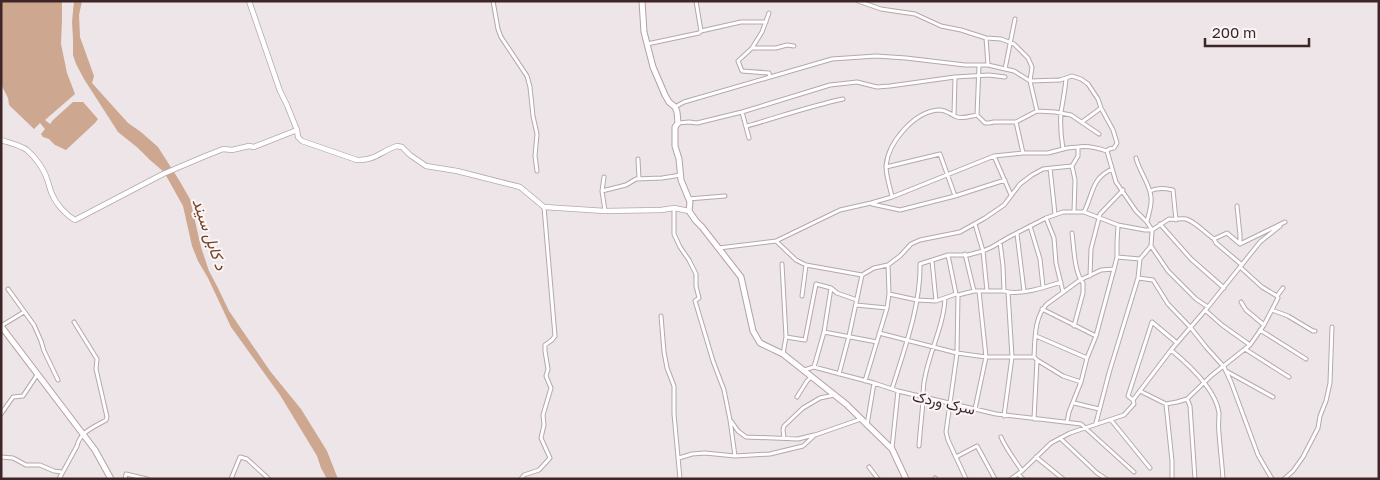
<svg xmlns="http://www.w3.org/2000/svg" width="1380" height="480" font-family="'Golos Text',Vazirmatn,sans-serif">
	<style>
		.water { fill: #cea791 }
		.lines { fill: none; stroke-linecap: round; stroke-linejoin: round }
		.minor-casing { stroke: #b5a8aa; stroke-width: 5 }
		.tertiary-casing { stroke: #b5a8aa; stroke-width: 6 }
		.secondary-casing { stroke: #b5a1a4; stroke-width: 7 }
		.minor { stroke: #fff; stroke-width: 3 }
		.tertiary { stroke: #fff; stroke-width: 4.5 }
		.secondary { stroke: #fff; stroke-width: 5 }
		.labels { text-anchor: middle; dominant-baseline: central; stroke-width: 4; stroke-linejoin: round; paint-order: stroke }
		.street-label { font-size: 15px; fill: #3e2527; stroke: #faf5f7 }
		.water-label { font-size: 16px; font-style: italic; fill: #774222; stroke: #faf5f7 }
	</style>
	<rect width="100%" height="100%" fill="#ede5e7"/>
	<!-- water -->
	<path class="water" d="M3,1H62V20L61,44L67,73L75,94L45,120L50,124L53,120L73,102H83L98,119L95,123L66,150L55,145L49,139L43,137L41,134L45,129L40,123L34,129L9,105L8,98L1,84V3Z
		M74,1H82L79,15L80,37L94,76L92,83L128,123L141,132L158,147L179,180L190,199L201,247L209,271L218,288L229,311L270,371L301,409L327,451L338,479H327L321,468L317,456L280,395L231,327L208,278L198,261L192,246L183,206L164,172L150,160L138,148L118,132L84,79L76,64L73,55V38L72,22Z"/>
	<g class="lines">
		<!-- minor casing -->
		<g class="minor-casing">
			<path id="minor" d="M493,1L498,29L501,37L527,76L530,87L533,116L537,134L535,156L537,171
				M858,1L881,9L915,14L941,26L961,30L986,38L1001,39L1014,44L1028,58L1032,67L1030,81L1037,111
				M769,13L762,32L752,48L738,61L742,71L769,73L770,77
				M701,31L741,22H766
				M986,38L988,65
				M647,44L699,33L701,31L696,1
				M753,48H776L787,45L794,46
				M1005,69L1015,19
				M675,107L684,102L832,59L876,56L906,58L965,65H988L1014,71L1030,81L1060,80L1072,76L1081,79L1088,84L1098,99L1101,108L1113,130L1117,143L1114,148L1109,149L1107,151L1116,182L1136,211L1147,222L1152,230V232L1151,246L1140,259L1138,278L1109,373L1096,423
				M742,112L749,138
				M954,115L955,77
				M977,115L979,66
				M1016,122L1023,153
				M1082,122L1101,108
				M678,123L689,122L697,123L742,112L830,85L857,82L877,87L890,86L955,77L989,75L1005,77
				M747,126C779,117 810,106 843,99
				M1063,149C1061,137 1060,125 1061,112C1063,101 1065,90 1066,79
				M994,156L1011,195
				M1136,158C1139,171 1150,184 1151,197C1152,205 1149,214 1147,221
				M638,159L639,179
				M1072,166L1075,180L1074,212
				M886,167L940,154L955,196
				M1050,168L1055,214
				M604,177L602,191L605,211
				M602,191L626,185L636,179L662,178L681,175
				M1150,191C1158,187 1165,188 1173,190L1176,220
				M892,197C890,187 886,176 886,166C888,142 915,111 939,110C947,110 951,115 957,117C963,119 971,116 977,115L985,123H989L994,122H1016L1037,111L1055,112L1071,115L1099,134
				M688,199L725,196
				M872,204L900,210L955,196L1005,180
				M1237,206L1240,235V244
				M674,208V234L680,247L689,260L696,274V286L699,298L695,301L696,304L713,361L724,390L730,420L735,456
				M1084,212C1094,192 1091,179 1112,169
				M1046,218L1054,238L1056,263L1063,292
				M975,224L983,251L987,291
				M1160,224L1191,259L1224,288
				M1030,226L1040,259L1043,287
				M1072,233C1074,247 1074,272 1083,283V293L1074,326
				M1017,234L1024,291
				M1214,239L1216,243L1242,265
				M776,241L840,210L871,203L892,197L994,156L1023,153H1048L1067,148L1078,147
				M1000,242L1003,266L1004,291
				M1151,246L1168,271L1196,299L1208,307
				M719,248L776,241L796,260L806,265L862,275L874,268L888,265L900,256L911,244L920,240L960,232L985,218L1004,205L1020,184L1032,175L1043,169L1072,166L1078,156V147C1088,145 1098,148 1107,151
				M965,254L974,291
				M948,255L956,294
				M1117,257L1140,259
				M932,261L936,301
				M782,264L786,337L783,354
				M1240,267L1262,287L1277,296
				M1090,276L1091,249L1100,214L1123,190
				M1138,278L1153,280L1168,304L1191,328L1206,347L1224,367L1231,382L1258,455L1272,479
				M8,289L34,325L41,341L44,351L58,380
				M889,294L917,300L936,301L956,294L958,295L974,291H1004C1019,296 1046,287 1061,282
				M958,295L957,353L946,432L948,440L966,479
				M802,296L806,265
				M1241,302L1246,310L1264,325
				M856,305L887,308
				M1042,309L1096,336
				M1205,310L1222,325L1250,345
				M1272,310L1288,316L1313,331H1315
				M661,316L664,352L667,368L674,386V414L680,479
				M1,326L24,312
				M1260,330L1306,359
				M824,332L877,342
				M879,333L957,353L986,357H1034
				M1036,336L1087,358
				M786,337L805,340L816,284L831,288L837,293L857,300
				M1245,349L1289,377
				M1171,350C1188,364 1216,390 1219,413C1219,420 1218,426 1219,433C1220,448 1222,463 1223,479
				M1037,360L1063,376L1081,382
				M814,367L824,332L831,288
				M804,370L814,367L874,383L898,391L996,414L1081,424L1134,472
				M1226,371L1273,397
				M839,374L849,336L862,275
				M865,381L887,308L889,294L888,265
				M892,389C904,350 921,305 920,264L948,255H968L983,251L992,247L1009,237L1046,218L1063,212H1084L1118,225L1145,230H1152L1169,219C1174,220 1181,218 1186,219C1196,222 1205,233 1214,239L1227,233L1240,244L1285,222
				M1140,391L1166,404L1177,402L1187,399L1212,375L1250,345L1264,325L1278,298L1277,296L1283,288
				M797,397L807,381L811,377
				M1187,399L1190,406L1195,479
				M1133,400L1128,396L1152,322L1177,343
				M1074,403L1099,409
				M1166,404L1172,461V479
				M975,409L986,357L979,291
				M1,414L13,397L23,396L37,375
				M1004,416L1012,357L1008,292
				M1034,419L1037,360L1034,357C1035,340 1034,317 1047,304L1080,280L1101,270L1114,269
				M1111,420L1150,468
				M731,421L738,431L746,437L798,439L814,435
				M1067,422L1069,412L1081,382L1087,358L1096,336L1114,269L1117,257V243L1118,225
				M867,425L874,383
				M1001,437C1006,449 1015,460 1022,471
				M784,438L783,430L784,426L803,408L820,398L834,395
				M1060,438L1097,473L1106,479
				M919,446C920,431 922,415 923,400C923,392 923,385 925,377C930,350 944,325 945,298
				M892,448L898,391
				M1,457L13,458L26,465H40L54,471L62,472
				M956,457L977,446L995,479
				M1036,457L1063,479
				M679,458L692,454L705,453L735,456L770,454L803,446L815,435L861,419
				M869,467L878,479
				M1018,474L1023,479
				M935,478L936,479
				M59,479L77,446C80,432 94,427 106,420L107,417L96,369L97,359L74,322
				M125,479L126,474L147,479
				M231,479L240,457L247,459L269,479
				M521,479L524,475L539,470L550,458L541,438L544,425L543,415L551,388L546,376L548,369L545,351V345L552,340L555,336L544,207
				M1011,479L1022,471L1051,443L1070,433L1124,415L1134,404L1133,400L1171,350L1208,307L1260,242L1280,226
				M1284,479L1293,471L1303,457L1318,428L1320,416L1326,401L1330,383L1332,327"/>
		</g>
		<!-- tertiary casing -->
		<g class="tertiary-casing">
			<path id="tertiary" d="M249,1L280,91L287,105L297,130L298,137L302,141L357,160C375,161 381,151 397,146L402,147L410,155L426,166L457,171L520,187L544,207L605,211L661,210L674,208L689,211
				M1,140C10,143 20,145 27,150C35,157 44,169 47,179C49,184 50,190 52,194C56,204 66,215 75,220L163,174L203,157L223,149L232,150L249,146L254,147L297,130"/>
		</g>
		<!-- secondary casing -->
		<g class="secondary-casing">
			<path id="secondary" d="M642,1L644,32L653,67L665,95L669,102L675,107L677,112L678,123L675,127V146L679,159L681,180L690,202L689,211L696,221L702,227L741,277L753,331L760,343L783,354L846,404L892,449L906,479
				M1,326L95,450L111,479"/>
		</g>
		<!-- minor -->
		<use href="#minor" class="minor"/>
		<!-- tertiary -->
		<use href="#tertiary" class="tertiary"/>
		<!-- secondary -->
		<use href="#secondary" class="secondary"/>
	</g>
	<g class="labels">
		<!-- street labels -->
		<g class="street-label">
			<text transform="translate(944 402) rotate(13)">سرک وردک</text>
		</g>
		<!-- water labels -->
		<g class="water-label">
			<text transform="translate(210 234) rotate(71)">د کابل سيند</text>
		</g>
	</g>
	<!-- border -->
	<rect width="1380" height="480" fill="none" stroke="#3e2527" stroke-width="5"/>
	<!-- scale -->
	<path d="M1205 38v8h104v-8" fill="none" stroke="#3e2527" stroke-width="2.5"/>
	<text x="1212" y="38" font-size="15" fill="#3e2527" stroke="#faf5f7" stroke-width="4" paint-order="stroke">200 m</text>
</svg>
